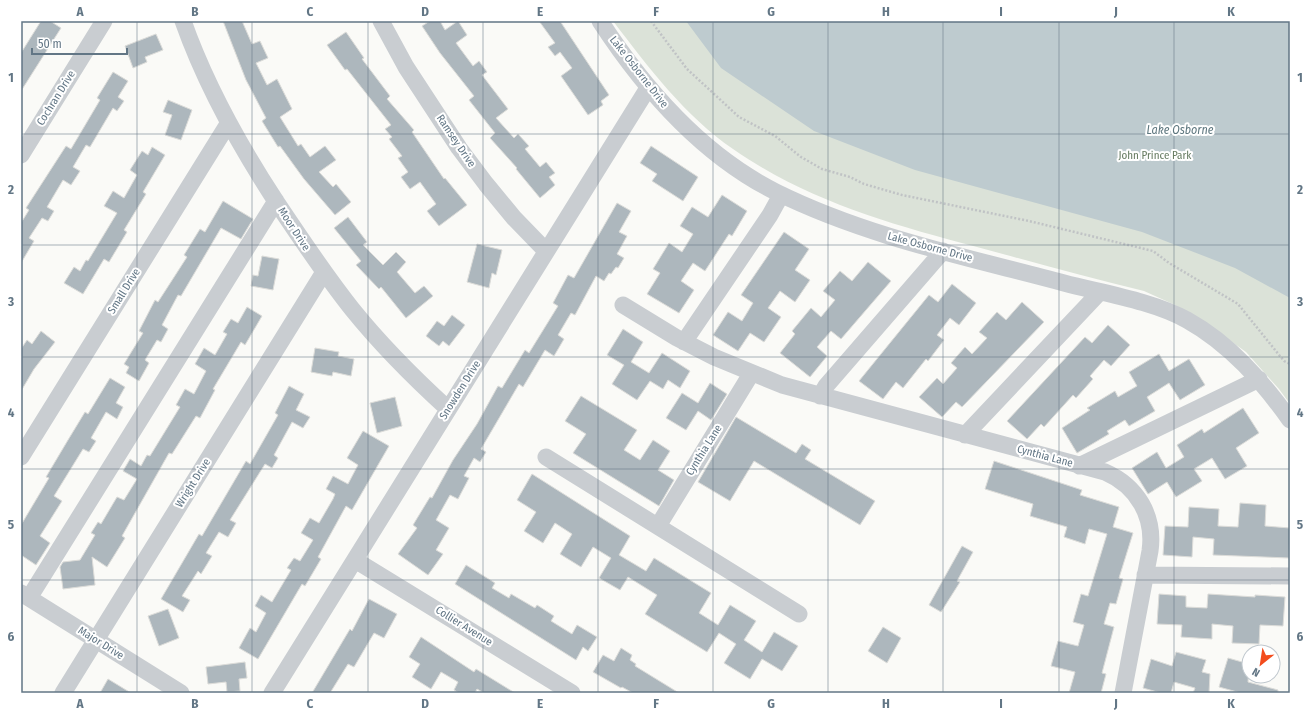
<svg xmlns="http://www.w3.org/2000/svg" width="1311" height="714" font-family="'Fira Sans Condensed',sans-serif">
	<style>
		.green { fill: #dbe2d8 }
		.water { fill: #becbcf }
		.building { fill: #adb7bd; stroke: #dcdcd9 }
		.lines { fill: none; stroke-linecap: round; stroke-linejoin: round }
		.path { stroke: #c0c3c5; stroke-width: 2.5; stroke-dasharray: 2 2; stroke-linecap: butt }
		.minor { stroke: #c9cdd1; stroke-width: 17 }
		.grid { fill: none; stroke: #627685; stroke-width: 1; stroke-opacity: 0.55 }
		.labels { text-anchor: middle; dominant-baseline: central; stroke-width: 4; stroke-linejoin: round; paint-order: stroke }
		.street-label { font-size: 11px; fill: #627685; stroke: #fff }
		.park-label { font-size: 11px; fill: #667b61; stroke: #fff }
		.water-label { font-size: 12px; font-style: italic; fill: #5d767e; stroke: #fff }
		.neatline { fill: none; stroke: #627685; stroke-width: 1.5 }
		.grid-label { font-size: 13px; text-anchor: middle; font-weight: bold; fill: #627685 }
	</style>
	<rect width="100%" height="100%" fill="#fafaf7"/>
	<!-- green -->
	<path class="green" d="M613,21H1290V404L1279,389L1246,352L1214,329L1175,305L1144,291C1088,278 1033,262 977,247C890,224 808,201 733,149C685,116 648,67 613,21Z"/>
	<!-- water -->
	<path class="water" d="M686,21H1290V298L1235,268L1142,232L915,170L814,131L721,68Z"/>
	<!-- building -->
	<path class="building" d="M41,21H50L61,28L21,91V53Z
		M223,21H242L252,44L260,41L268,58L256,63L267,85L277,79L292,109L280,117L298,146L301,144L310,157L325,146L336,160L319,172L333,187L336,184L351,202L335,215L304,179L280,146L278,147L262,121L266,118L246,80Z
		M430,21H440L445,30L458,21L467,35L456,43L473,66L479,61L487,72L482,75L508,109L496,118L514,138L518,134L529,146L525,149L540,167L546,162L555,173L549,177L555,185L540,198L516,169L517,168L490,138L495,133L469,100L474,96L440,53L422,26Z
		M539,21H560L609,95L601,101L603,105L588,115L561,76L572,68L560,52L555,56L548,47L555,43Z
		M346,32L364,58L362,59L390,96L387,99L414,130L412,132L444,179L445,178L467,205L439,226L427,211L436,204L420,182L410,189L401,177L408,172L398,158L402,156L389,139L392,137L385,129L391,125L347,69L345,70L327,45Z
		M156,34L163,50L145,57L147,62L133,68L125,46Z
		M113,72L128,81L118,97L124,101L117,111L113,108L90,147L86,145L73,167L80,171L71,185L63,180L47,207L54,211L48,221L42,218L29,238L34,241L21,263V223L29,210L26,208L66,146L71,149L100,100L97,98Z
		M168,100L192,110L181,140L165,135L172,115L163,112Z
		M651,146L698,177L683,201L652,181L657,174L640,163Z
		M152,147L165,155L143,192L146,194L124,230L127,232L109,262L104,259L83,294L64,283L74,267L80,271L86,260L88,261L117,213L104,206L113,191L124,198L137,175L130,170L142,151L148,155Z
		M722,195L747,211L732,236L729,234L705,271L693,263L681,281L694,290L679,313L647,294L660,273L653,269L669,243L682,252L693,234L680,226L692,207L708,217Z
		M223,201L253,219L241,239L221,228L181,296L178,295L162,325L168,329L161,342L157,340L145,360L149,363L139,381L126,373L129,367L124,364L143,333L139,331L155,300L158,302L187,257L184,255L200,229L205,232Z
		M617,203L631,211L619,232L627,236L617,254L624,258L618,268L616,267L611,274L609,273L604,281L596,276L575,315L571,313L558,335L564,339L554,356L545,350L523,387L519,384L481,449L486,452L480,462L474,458L464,476L469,478L458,499L450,495L436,520L449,528L436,550L443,554L428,575L398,554L417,528L413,525L430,497L432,498L453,460L477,424L498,386L502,388L525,350L529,353L558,306L553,303L568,275L574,278Z
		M348,217L367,242L363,245L383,265L396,252L406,262L397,272L415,293L424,286L433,296L406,318L381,287L379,289L356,265L361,261L334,228Z
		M784,232L809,249L795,270L810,280L795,302L780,291L768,308L781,317L764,342L750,333L738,351L713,335L728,312L742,321L753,303L741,295Z
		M477,244L502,250L496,275L492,273L489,288L467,282Z
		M262,256L279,259L273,290L251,286L253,275L258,276Z
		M868,262L891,281L841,339L831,331L817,347L827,356L810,377L780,353L795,334L792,331L811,308L821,317L835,300L823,291L840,271L852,281Z
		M952,284L976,303L959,325L950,318L937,335L944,340L928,361L926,359L903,388L896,382L883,399L859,381L929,295L938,302Z
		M1022,302L1044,322L962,407L956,402L942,417L919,397L937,378L943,384L957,368L951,363L965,347L972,354L987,338L979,332L997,312L1006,320Z
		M247,307L262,316L245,345L241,342L213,389L215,390L200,418L196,416L172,454L169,453L122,536L125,538L107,567L92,557L95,585L63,589L60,567L63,562L80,560L95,535L91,533L98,522L101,524L117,497L124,500L137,479L123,471L130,459L141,466L147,455L150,456L180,407L176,405L185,389L194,394L206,371L195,364L204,348L215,355L227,334L223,332L231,319L238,323Z
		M452,315L465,325L449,346L443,341L439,346L426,336L437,321L444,326Z
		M1108,325L1130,345L1111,366L1104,360L1090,376L1093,379L1076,398L1073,395L1044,427L1041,424L1027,439L1007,421L1085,337L1092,343Z
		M623,329L643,342L631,362L649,373L662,353L690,371L680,388L668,380L663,389L650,381L637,400L612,384L624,365L607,355Z
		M41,331L55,342L34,369L21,391V349L27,340L32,344Z
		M315,348L339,352L338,356L354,359L351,376L333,372L332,376L311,372Z
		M1159,354L1169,371L1189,359L1205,385L1180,400L1169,383L1147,397L1155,411L1129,426L1125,420L1107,431L1109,434L1077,453L1062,428L1090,410L1087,408L1115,391L1118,397L1137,386L1129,372Z
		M110,378L125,387L116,403L123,407L117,419L106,412L91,438L96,441L89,452L83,449L54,496L62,501L40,536L50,543L36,565L21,555V525L49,478L46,477L68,440L85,412L88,414Z
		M710,383L727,394L711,420L698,411L686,430L666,418L682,393L698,403Z
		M289,386L304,394L296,410L310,417L303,428L292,422L274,455L278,458L272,468L265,464L230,520L236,523L228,537L219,532L206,553L212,556L201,574L198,571L182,596L190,600L183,612L161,599L199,534L202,536L246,461L250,464L278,415L275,413Z
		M581,396L637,430L624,450L640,460L653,440L670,451L658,470L674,480L659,506L573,453L586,434L565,421Z
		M395,397L402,426L377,433L370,403Z
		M1243,408L1259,433L1236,448L1247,466L1225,479L1212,458L1194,469L1202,481L1176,497L1167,482L1148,494L1132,468L1157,452L1166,468L1184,457L1177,445L1202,429L1204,433Z
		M736,417L796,453L802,444L811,450L805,459L875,501L860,525L754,461L730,501L698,482Z
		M363,431L389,446L352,510L346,506L318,557L321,559L305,586L302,584L258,659L239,648L250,628L256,632L266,613L255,606L261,595L272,602L291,570L287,568L294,558L300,561L313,540L301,533L310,518L319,523L333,499L335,494L326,489L333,476L348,484L358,465L347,458Z
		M994,461L1082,490L1080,495L1119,507L1113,527L1133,533L1119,578L1123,579L1116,604L1110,603L1104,624L1114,627L1102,673L1106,674L1101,693H1069L1075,672L1051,666L1058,641L1078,646L1084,625L1073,622L1081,594L1088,596L1107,534L1089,529L1085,544L1064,537L1067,527L1030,516L1033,504L985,489Z
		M532,474L630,536L619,555L646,571L654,558L711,593L699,613L718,625L730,605L756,621L744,640L762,652L774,632L798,646L782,671L762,659L750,679L724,663L736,644L719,633L707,652L645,614L657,595L628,577L620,590L599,578L611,558L593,547L581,567L560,554L572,534L555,523L543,543L524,531L536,512L517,500Z
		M1240,503L1266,505L1265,526L1290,528L1289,558L1213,555L1214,539L1193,537L1192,557L1163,555L1165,526L1188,527L1189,507L1219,509L1218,526L1238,527Z
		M962,546L973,552L957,581L960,582L941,612L929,605Z
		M466,565L495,583L492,588L509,598L511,594L535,608L537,605L554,616L551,621L572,634L577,625L597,637L588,651L583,647L576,660L455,584Z
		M1159,594L1186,596V607L1207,608L1208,594L1255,597V595L1285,597L1283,626L1260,625L1259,644L1232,643L1233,626L1212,624V639L1181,637L1182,625L1157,624Z
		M369,599L397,614L384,638L374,633L354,667L348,664L330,693H312L350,629L352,631Z
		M168,609L179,638L159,646L148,616Z
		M883,627L901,638L887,663L868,651Z
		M421,637L474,672L476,669L515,693H484L477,689L475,693H459L454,690L458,682L441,672L431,689L412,677L420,664L409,657Z
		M621,648L632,655L630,660L636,664L635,666L679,693H633L622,687L621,688L593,672L603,655L614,661Z
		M1176,652L1206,660L1202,672L1210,674L1209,693H1193L1195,688L1174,682L1171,693H1161L1143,688L1151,659L1172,666Z
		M1228,658L1249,664L1248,682L1278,690V693H1241L1219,687Z
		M245,662L247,678L239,679L240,691L227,692L226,682L208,684L206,667Z
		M108,679L131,693H100Z"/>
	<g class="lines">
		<!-- path -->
		<path class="path" d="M651,21L687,69L739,117L775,136L801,157L822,169L850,177L864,184L902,195L1029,221L1153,251L1169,263L1238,304L1284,361L1290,364"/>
		<!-- minor -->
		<path class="minor" d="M183,21C206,86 239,145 277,203C301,239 325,275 352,309C381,345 414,378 448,409
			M381,21L406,67L459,148L486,184L514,218L546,251
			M600,21C645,90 702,155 776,192C867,237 967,257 1064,283C1102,293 1153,301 1187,320C1230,344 1262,381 1290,420
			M21,155L104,21
			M623,305L677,338L714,357L782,385L1105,472C1137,486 1155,516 1150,551L1123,693
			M684,342L770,215L781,195
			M820,396L826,386L943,251
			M965,435L1100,292
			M21,457L228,124
			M546,457L799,614
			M1079,466L1259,379
			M658,526L751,374
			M355,560L572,693
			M1145,575L1290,576
			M21,593L181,693
			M29,598L276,201
			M63,693L324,272
			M272,693L648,88"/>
	</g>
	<!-- grid -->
	<path class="grid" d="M137,21V693M252,21V693M368,21V693M483,21V693M598,21V693M713,21V693M828,21V693M943,21V693M1059,21V693M1174,21V693M21,134H1290M21,245H1290M21,357H1290M21,469H1290M21,580H1290"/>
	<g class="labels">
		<!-- street labels -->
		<g class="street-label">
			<text transform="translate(639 72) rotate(52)">Lake Osborne Drive</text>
			<text transform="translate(56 98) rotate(-58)">Cochran Drive</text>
			<text transform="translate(456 141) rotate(56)">Ramsey Drive</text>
			<text transform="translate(294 229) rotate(57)">Moor Drive</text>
			<text transform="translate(930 247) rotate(15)">Lake Osborne Drive</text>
			<text transform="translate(124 291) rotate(-58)">Small Drive</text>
			<text transform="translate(460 390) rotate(-58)">Snowden Drive</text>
			<text transform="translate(704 450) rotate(-58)">Cynthia Lane</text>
			<text transform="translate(1045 456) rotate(15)">Cynthia Lane</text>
			<text transform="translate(193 483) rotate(-58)">Wright Drive</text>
			<text transform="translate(464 626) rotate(32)">Collier Avenue</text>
			<text transform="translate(101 643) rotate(32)">Major Drive</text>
		</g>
		<!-- park labels -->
		<g class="park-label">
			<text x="1155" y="155">John Prince Park</text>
		</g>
		<!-- water labels -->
		<g class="water-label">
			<text x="1180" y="130">Lake Osborne</text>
		</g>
	</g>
	<!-- border -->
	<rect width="1311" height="714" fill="none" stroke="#ffffff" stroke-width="44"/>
	<!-- north arrow -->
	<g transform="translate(1261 664) rotate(210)"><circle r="19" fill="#ffffff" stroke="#c0c8ce"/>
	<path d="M0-3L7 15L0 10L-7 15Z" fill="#f34c1d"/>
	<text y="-6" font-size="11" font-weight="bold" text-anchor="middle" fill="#627685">N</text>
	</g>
	<!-- scale -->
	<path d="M32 48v6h95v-6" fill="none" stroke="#627685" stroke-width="2"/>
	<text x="38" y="48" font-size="12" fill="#627685" stroke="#ffffff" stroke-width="3" paint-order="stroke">50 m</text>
	<rect x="22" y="22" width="1267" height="670" class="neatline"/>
	<g class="grid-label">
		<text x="80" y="16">A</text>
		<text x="195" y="16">B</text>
		<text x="310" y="16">C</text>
		<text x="425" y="16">D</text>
		<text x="540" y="16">E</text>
		<text x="656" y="16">F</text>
		<text x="771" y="16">G</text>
		<text x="886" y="16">H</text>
		<text x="1001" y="16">I</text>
		<text x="1116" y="16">J</text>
		<text x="1231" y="16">K</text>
		<text x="11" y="82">1</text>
		<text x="1300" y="82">1</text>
		<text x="11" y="194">2</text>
		<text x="1300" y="194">2</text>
		<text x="11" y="306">3</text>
		<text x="1300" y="306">3</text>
		<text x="11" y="417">4</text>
		<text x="1300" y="417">4</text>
		<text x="11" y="529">5</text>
		<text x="1300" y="529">5</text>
		<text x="11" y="641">6</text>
		<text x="1300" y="641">6</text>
		<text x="80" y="708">A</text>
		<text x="195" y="708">B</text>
		<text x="310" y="708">C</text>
		<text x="425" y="708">D</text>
		<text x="540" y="708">E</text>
		<text x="656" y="708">F</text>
		<text x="771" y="708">G</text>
		<text x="886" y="708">H</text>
		<text x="1001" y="708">I</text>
		<text x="1116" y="708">J</text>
		<text x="1231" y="708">K</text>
	</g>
</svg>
